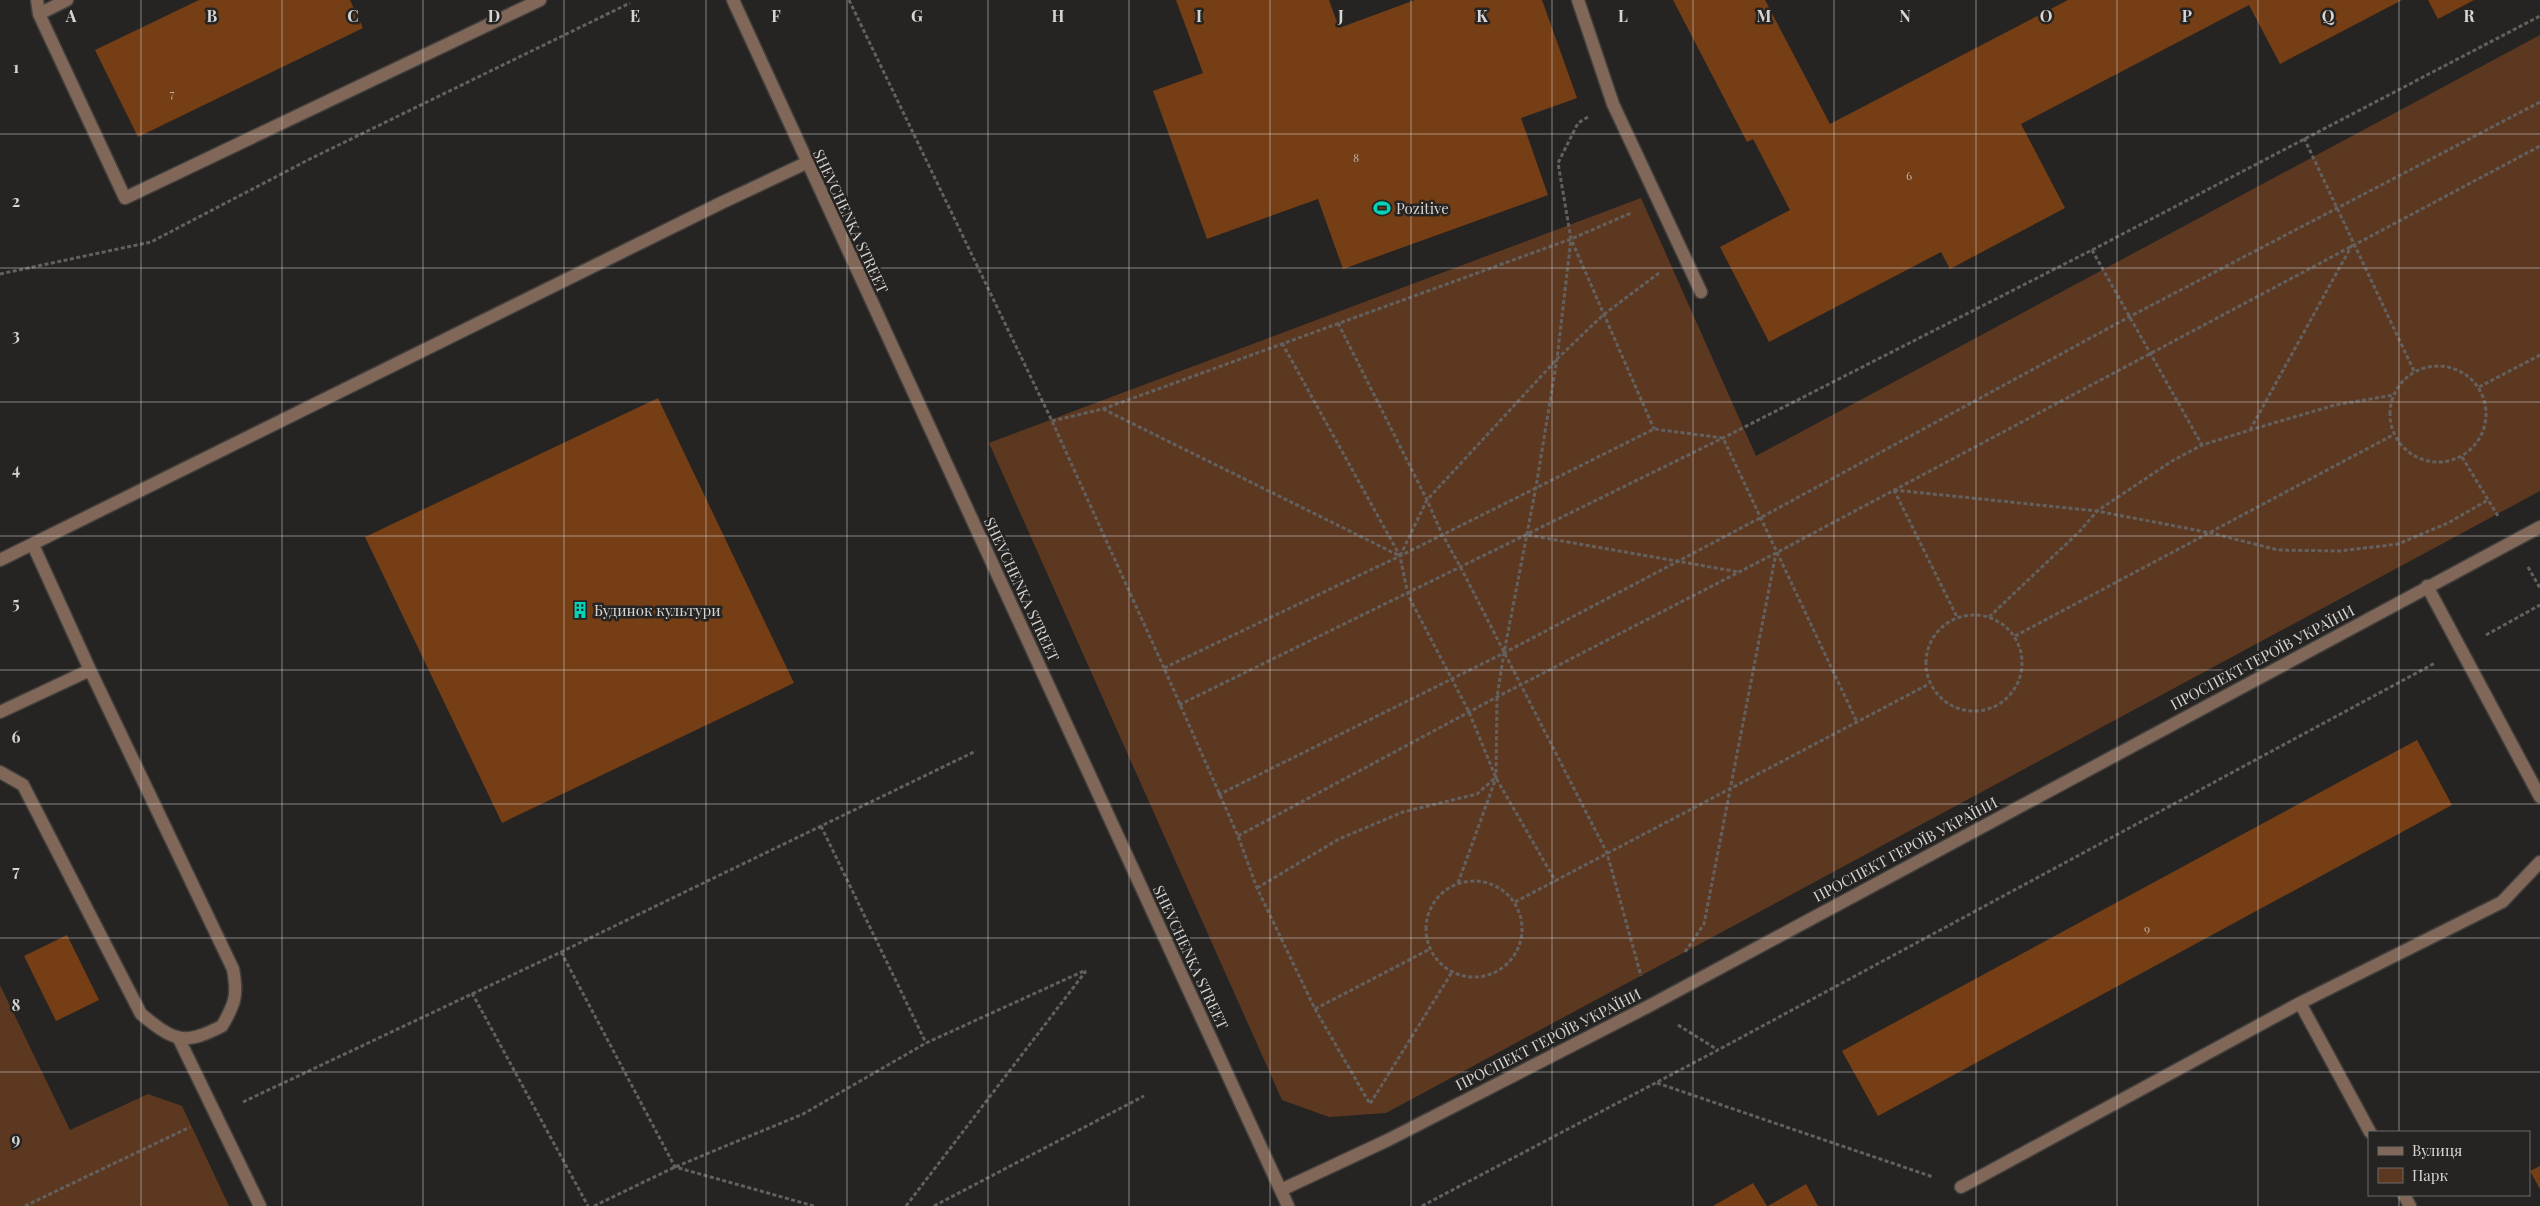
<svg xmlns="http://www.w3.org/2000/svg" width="2540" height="1206" font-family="'Playfair Display',serif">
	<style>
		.green { fill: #5d3820 }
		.building { fill: #753e15 }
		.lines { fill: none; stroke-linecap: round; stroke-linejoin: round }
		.minor-casing { stroke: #42403e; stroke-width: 15 }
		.path { stroke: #63615f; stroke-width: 3; stroke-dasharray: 4 2.5; stroke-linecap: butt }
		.minor { stroke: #816757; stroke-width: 12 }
		.grid { fill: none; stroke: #d7d5d4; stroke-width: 1; stroke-opacity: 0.55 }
		.labels { text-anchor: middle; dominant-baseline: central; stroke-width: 5; stroke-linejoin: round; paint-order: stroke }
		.number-label { font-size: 12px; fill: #beafa4 }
		.poi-label { font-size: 15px; fill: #d7d5d4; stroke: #262422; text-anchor: start }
		.street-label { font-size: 15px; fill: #d7d5d4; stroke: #262422 }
		.grid-label { font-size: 16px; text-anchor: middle; font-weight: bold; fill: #d7d5d4; stroke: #262422; stroke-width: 5; stroke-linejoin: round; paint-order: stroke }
	</style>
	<rect width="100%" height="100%" fill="#262422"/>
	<!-- green -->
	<path class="green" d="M2540,35V491L1386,1113L1329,1117L1282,1100L989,443L1641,198L1756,456Z
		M0,985L70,1130L148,1094L182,1106L229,1206H0Z"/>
	<!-- building -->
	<path class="building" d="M199,0H350L363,28L138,137L95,50Z
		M1176,0H1329L1339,28L1415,0H1542L1577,98L1521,118L1548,195L1343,269L1318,199L1207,239L1153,91L1203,73Z
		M1673,0H1765L1830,124L2068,0H2402L2280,64L2249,5L2021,124L2065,208L1950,269L1941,252L1769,342L1720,247L1790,210L1753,139L1747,142Z
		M2428,0H2474L2438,19Z
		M658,398L794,683L502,823L365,537Z
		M2417,740L2452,805L1878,1116L1842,1051Z
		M67,935L99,1000L56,1021L24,956Z
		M2540,1166V1189L2530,1171Z
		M1753,1183L1767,1206H1713Z
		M1806,1184L1818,1206H1768Z"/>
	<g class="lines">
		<!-- minor casing -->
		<g class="minor-casing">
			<path id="minor" d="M37,0L39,14L125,198L540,0
				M733,0L1288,1206
				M1578,0L1613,104L1701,292
				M39,14L67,0
				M0,560L721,203L806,163
				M2427,586L2540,797
				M0,712L90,670
				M0,772L23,785L141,1014C174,1041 183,1046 222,1026C235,1004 238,995 233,969L90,670L33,545
				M2300,1003L2370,1132
				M178,1037L260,1206
				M1961,1187L2300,1003L2502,902L2540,862
				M1281,1190L1388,1140L1649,1006L2540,527
				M2404,1195L2410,1206"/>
		</g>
		<!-- path -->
		<path class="path" d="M849,0L1052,421L1164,668L1238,836L1257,888L1315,1009L1370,1104L1452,972
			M1588,117L1578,123L1558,163L1571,239L1654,429
			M2304,138L2414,371
			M2092,250L2202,445
			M0,274L151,242L310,159L630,3
			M1338,323L1427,500L1442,534L1461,568L1607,853L1641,976
			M1282,343L1400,556L1408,595L1469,712L1496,778L1556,882
			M2390 414a48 48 0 1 1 96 0a48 48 0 1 1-96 0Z
			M2479,387L2540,355
			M1103,409L1400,556L1427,500L1557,359L1603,315L1659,273
			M1052,421L1103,409L1571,239L1631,213
			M2250,430L2352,245
			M2462,457L2498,516
			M1894,490L2097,511L2211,533L2278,550L2340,551L2398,544L2448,523L2488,500
			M1894,490L1957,617
			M1528,535L1739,572
			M2528,567L2540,588
			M1926 663a48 48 0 1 1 96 0a48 48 0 1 1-96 0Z
			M1989,617L2080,531L2097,511L2172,461L2202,445L2250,430L2335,405L2394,395
			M2486,635L2540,605
			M2015,636L2393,435
			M1164,668L1400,556L1654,429L1723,438L1857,722
			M1179,705L1723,438L2092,250L2540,16
			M1218,795L1504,653L1760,518L2129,317L2540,102
			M821,826L926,1043
			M1238,836L1497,697L1776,553L2540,146
			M1426 929a48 48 0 1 1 96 0a48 48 0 1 1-96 0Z
			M1458,883L1496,778L1497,697L1504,653L1536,487L1557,359L1571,239
			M1257,888L1339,839L1403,812L1477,794L1495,778
			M1515,902L1929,684
			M561,952L675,1167L814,1206
			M1685,952L1704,924L1776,553
			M472,993L588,1206
			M1315,1009L1430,949
			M1678,1025L1718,1050
			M1657,1083L1933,1177
			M243,1102L561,952L976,751
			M25,1206L190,1127
			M594,1206L675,1167L803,1114L926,1043L1086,970
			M906,1206L1086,971
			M934,1206L1144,1096
			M1422,1206L1718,1050L2435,663"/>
		<!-- minor -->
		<use href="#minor" class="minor"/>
	</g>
	<!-- grid -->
	<path class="grid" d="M141,0V1206M282,0V1206M423,0V1206M564,0V1206M706,0V1206M847,0V1206M988,0V1206M1129,0V1206M1270,0V1206M1411,0V1206M1552,0V1206M1693,0V1206M1834,0V1206M1976,0V1206M2117,0V1206M2258,0V1206M2399,0V1132M0,134H2540M0,268H2540M0,402H2540M0,536H2540M0,670H2540M0,804H2540M0,938H2540M0,1072H2540M2399,1195V1206"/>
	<!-- icons -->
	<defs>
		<g id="stadium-bare" transform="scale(1.35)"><path d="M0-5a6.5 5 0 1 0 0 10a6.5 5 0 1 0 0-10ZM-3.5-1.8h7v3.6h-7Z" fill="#00d5b7" stroke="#262422" stroke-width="2.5" paint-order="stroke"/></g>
		<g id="building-bare" transform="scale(1.35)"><path d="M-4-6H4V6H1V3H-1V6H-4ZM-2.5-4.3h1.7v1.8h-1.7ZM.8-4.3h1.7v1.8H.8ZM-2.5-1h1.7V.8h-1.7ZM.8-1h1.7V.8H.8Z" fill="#00d5b7" stroke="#262422" stroke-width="2.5" paint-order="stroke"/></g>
	</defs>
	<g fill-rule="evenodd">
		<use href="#stadium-bare" x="1382" y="208"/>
		<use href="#building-bare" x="580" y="610"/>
	</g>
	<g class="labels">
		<!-- number labels -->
		<g class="number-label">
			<text x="172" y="93">7</text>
			<text x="1356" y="157">8</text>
			<text x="1909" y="175">6</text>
			<text x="2147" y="928">9</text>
		</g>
		<!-- poi labels -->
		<g class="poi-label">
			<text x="1396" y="208">Pozitive</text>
			<text x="594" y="610">Будинок культури</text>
		</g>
		<!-- street labels -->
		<g class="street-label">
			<text transform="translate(851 221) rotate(65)">SHEVCHENKA STREET</text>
			<text transform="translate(1022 589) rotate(65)">SHEVCHENKA STREET</text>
			<text transform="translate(2262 657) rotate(-28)">ПРОСПЕКТ ГЕРОЇВ УКРАЇНИ</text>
			<text transform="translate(1905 849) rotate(-28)">ПРОСПЕКТ ГЕРОЇВ УКРАЇНИ</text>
			<text transform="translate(1191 957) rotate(65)">SHEVCHENKA STREET</text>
			<text transform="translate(1548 1039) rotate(-27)">ПРОСПЕКТ ГЕРОЇВ УКРАЇНИ</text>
		</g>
	</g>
	<g class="grid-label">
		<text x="71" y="22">A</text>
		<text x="212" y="22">B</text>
		<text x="353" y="22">C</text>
		<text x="494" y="22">D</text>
		<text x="635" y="22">E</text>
		<text x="776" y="22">F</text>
		<text x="917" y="22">G</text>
		<text x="1058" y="22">H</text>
		<text x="1199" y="22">I</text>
		<text x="1341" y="22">J</text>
		<text x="1482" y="22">K</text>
		<text x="1623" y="22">L</text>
		<text x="1764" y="22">M</text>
		<text x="1905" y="22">N</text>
		<text x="2046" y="22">O</text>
		<text x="2187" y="22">P</text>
		<text x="2328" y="22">Q</text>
		<text x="2469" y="22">R</text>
		<text x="16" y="73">1</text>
		<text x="16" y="207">2</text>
		<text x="16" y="341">3</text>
		<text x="16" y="475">4</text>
		<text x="16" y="609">5</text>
		<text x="16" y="743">6</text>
		<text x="16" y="877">7</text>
		<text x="16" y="1011">8</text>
		<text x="16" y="1145">9</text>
	</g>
	<!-- legend -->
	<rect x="2368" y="1131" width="162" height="65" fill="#262422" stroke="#6d6b69"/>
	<rect x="2378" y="1147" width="25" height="8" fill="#816757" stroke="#6d6b69"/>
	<text x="2412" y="1156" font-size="15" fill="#d7d5d4">Вулиця</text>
	<rect x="2378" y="1168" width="25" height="15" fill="#5d3820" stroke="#6d6b69"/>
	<text x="2412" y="1181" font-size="15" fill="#d7d5d4">Парк</text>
</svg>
